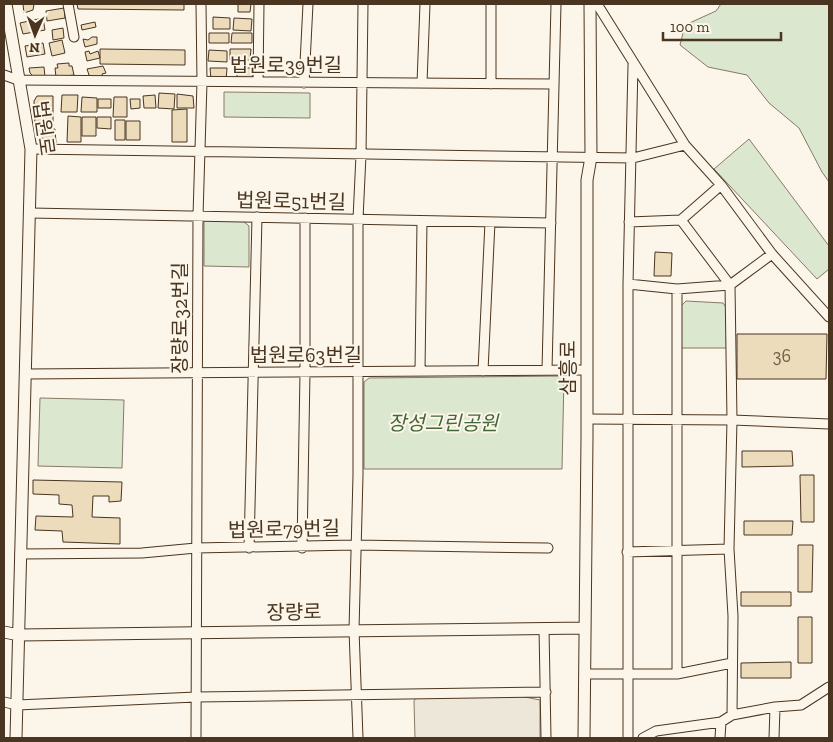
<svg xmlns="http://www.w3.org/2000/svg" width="833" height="742" font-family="'Zilla Slab','Noto Sans KR',serif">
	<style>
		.green { fill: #dce7d0; stroke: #887966 }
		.parking { fill: #ede7d9; stroke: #887966 }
		.building { fill: #ecdcbc; stroke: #4a3520 }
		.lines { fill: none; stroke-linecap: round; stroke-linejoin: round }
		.minor-casing { stroke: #4a3520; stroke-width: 11 }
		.major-casing { stroke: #4a3520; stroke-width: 13 }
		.minor { stroke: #fbf6e9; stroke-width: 9 }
		.major { stroke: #fbf6e9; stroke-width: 11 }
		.labels { text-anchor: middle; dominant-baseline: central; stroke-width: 4; stroke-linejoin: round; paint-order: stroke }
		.number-label { font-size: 18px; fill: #725f47 }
		.street-label { font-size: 20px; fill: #4a3520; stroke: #fbf6e9 }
		.park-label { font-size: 20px; font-style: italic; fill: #436837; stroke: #fbf6e9 }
	</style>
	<rect width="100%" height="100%" fill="#fbf6e9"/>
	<!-- green -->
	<path class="green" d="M721,4H829V182L822,172L799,128L769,103L747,75L708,67L680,45L685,25L716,11Z
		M224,92L310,93V118L224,117Z
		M749,139L829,246V269L817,279L714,169Z
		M207,220L243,221L249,226V267L204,266V221Z
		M686,301L723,303L727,309V348H680V307Z
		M564,376L562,469H364V382L369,378Z
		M40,398L124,400L122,468L38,466Z"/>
	<!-- parking -->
	<path class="parking" d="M520,696L540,700V738H415L414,701L416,698Z"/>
	<!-- building -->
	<path class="building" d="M23,4H34L33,10L24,13Z
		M77,4H184V10L78,9Z
		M238,4H251L250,12H238Z
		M64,8L65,18L47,21L46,11Z
		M213,17L230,18V29H213Z
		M43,18L45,30L23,34L20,23Z
		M234,18L252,19L251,31L233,30Z
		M95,22L96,27L82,30L81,25Z
		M63,28L64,38L53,40L52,30Z
		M209,33H229V43H209Z
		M232,33H252V43H231Z
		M92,37H97V44L85,47L83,39L88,40Z
		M62,40L65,53L52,56L49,43Z
		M43,43L45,54L27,57L25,46Z
		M100,49L185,50V65L100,64Z
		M230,49H251L250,60H230Z
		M209,50L227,51V62L208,61Z
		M89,51L90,54L98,51L100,58L87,61L85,52Z
		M69,63V66H72L74,75L56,77L55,68H58L57,64Z
		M103,66L106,73L102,74L103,77H92L89,75L87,69Z
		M44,67L45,77L35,78L30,73L29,68Z
		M210,68H227L226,81L211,79Z
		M237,68H253V78L237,81Z
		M159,93L175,94L174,109L158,108Z
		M177,94L193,96L194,108H177Z
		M62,95H78L77,112H61Z
		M155,95L156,108H144L143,96Z
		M37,96H53V124L35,125L34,101Z
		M82,97L97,98V112H81Z
		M114,97H127V117H113Z
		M98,99H111V108H98Z
		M130,99H140V108L131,109Z
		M187,109V142H172V110Z
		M68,116L81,117V142H67Z
		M82,117H96V136H82Z
		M97,117H111V129L97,128Z
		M115,120H125V140H115Z
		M126,121H140V140H126Z
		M55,129L56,143H48L41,137L40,130Z
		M655,252L672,253L671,276H654Z
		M737,334H827L826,379H737Z
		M742,451H792L793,466L742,467Z
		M800,475H814V522H801Z
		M33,480L122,482L121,501L109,502V496H93L92,517L120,518V544L63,542L62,531L35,530L36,516L73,517L72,505L59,504V495L33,494Z
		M744,521H793L792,535H744Z
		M798,545H813L812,592H798Z
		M741,592H791V606H741Z
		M798,617H812V663H798Z
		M791,662V678H741V663Z"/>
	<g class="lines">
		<!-- minor casing -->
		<g class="minor-casing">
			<path id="minor" d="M68,4L74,37
				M597,4L685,145L721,185L772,254L829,317
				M4,75L18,80L554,84
				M258,82L259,4
				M304,83L308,4
				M422,83L425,4
				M491,84V4
				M31,149L633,158L685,145
				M30,213L551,223
				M681,220L730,285
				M629,222L681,220L721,185
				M628,284L677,289L730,285L772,254
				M730,285L732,420L729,549L733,616L732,715
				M677,289V674
				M547,370L556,4
				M420,371L422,221
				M483,371L490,222
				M26,374L586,370
				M587,419L732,420L829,424
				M249,548L257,217
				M302,548L305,372V218
				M627,552L729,549
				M20,554L142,553L196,548L355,545L548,548
				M544,628L546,738
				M585,674H677L732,663
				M4,702L17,705L196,697L546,692
				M196,738L198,216L202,82L201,4
				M358,738L354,630L358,475V219L361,155L363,4
				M628,738V284L633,65
				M643,738L656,731L721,722L732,715L775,707L801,705L829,687
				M720,738L721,722
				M774,738L775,707"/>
		</g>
		<!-- major casing -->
		<g class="major-casing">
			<path id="major" d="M6,4L31,149L16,738
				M4,632L19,635L585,628
				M584,738L587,437V180L591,157L590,4"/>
		</g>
		<!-- minor -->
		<use href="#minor" class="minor"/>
		<!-- major -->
		<use href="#major" class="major"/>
	</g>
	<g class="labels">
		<!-- number labels -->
		<g class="number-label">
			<text x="782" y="356">36</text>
		</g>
		<!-- street labels -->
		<g class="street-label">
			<text x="286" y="65">법원로39번길</text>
			<text transform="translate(44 128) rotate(82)">법원로</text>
			<text transform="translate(291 201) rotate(1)">법원로51번길</text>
			<text transform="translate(180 318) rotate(-90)">장량로32번길</text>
			<text x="306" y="355">법원로63번길</text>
			<text transform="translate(568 368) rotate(-90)">삼흥로</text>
			<text transform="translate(284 529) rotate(-1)">법원로79번길</text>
			<text transform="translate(294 612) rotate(-1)">장량로</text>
		</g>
		<!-- park labels -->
		<g class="park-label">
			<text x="443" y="423">장성그린공원</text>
		</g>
	</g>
	<!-- border -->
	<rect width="833" height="742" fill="none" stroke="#4a3520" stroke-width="10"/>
	<!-- north arrow -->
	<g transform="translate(35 35) rotate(182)" stroke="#fbf6e9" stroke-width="4" paint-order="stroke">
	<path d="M0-4L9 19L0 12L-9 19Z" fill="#4a3520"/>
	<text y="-8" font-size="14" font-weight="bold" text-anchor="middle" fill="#4a3520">N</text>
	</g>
	<!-- scale -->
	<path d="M663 32v8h118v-8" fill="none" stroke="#4a3520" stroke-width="2.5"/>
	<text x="670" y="32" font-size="15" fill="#4a3520" stroke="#fbf6e9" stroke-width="4" paint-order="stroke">100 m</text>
</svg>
